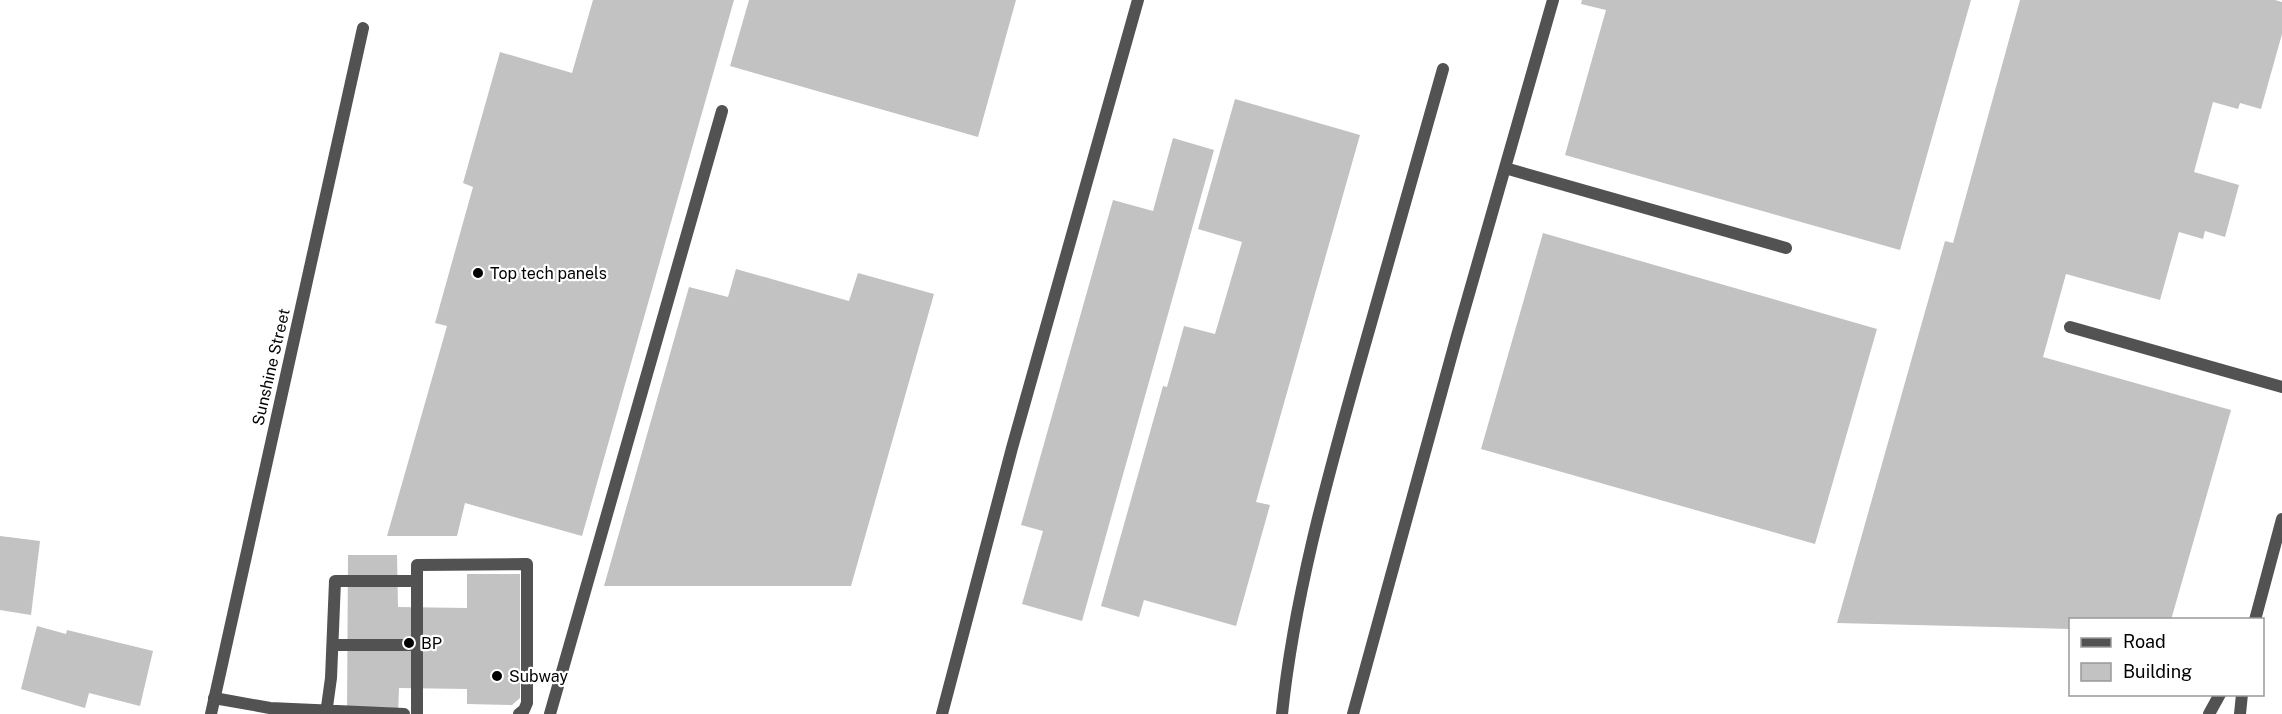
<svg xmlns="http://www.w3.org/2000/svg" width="2282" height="714" font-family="'Public Sans',sans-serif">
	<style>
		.building { fill: #c2c2c2 }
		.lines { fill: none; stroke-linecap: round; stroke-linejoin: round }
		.lane { stroke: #525252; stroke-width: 12 }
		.street { stroke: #525252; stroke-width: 12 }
		.poi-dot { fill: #000; stroke: #fff; stroke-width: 2 }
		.labels { text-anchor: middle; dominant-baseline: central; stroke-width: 4.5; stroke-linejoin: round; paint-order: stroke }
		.poi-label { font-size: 16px; fill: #000; stroke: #fff; text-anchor: start }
		.street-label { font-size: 16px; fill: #000; stroke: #fff }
	</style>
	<rect width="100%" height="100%" fill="#fff"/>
	<!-- building -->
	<path class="building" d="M593,0H734L582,536L465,503L457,536H387L447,326L435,323L473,187L463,183L500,52L572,73Z
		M749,0H1016L978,137L730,66Z
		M1582,0H1971L1900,250L1565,155L1606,10L1581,4Z
		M2020,0H2275L2282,2V34L2261,109L2240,103L2238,109L2213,102L2194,172L2239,185L2225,237L2205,231L2203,239L2179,232L2160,300L2066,274L2043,357L2231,410L2171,620H2070V629L1837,623L1945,241L1953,243Z
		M1235,99L1360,135L1256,502L1270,505L1236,626L1144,600L1139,617L1101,606L1163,386L1167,387L1184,326L1215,334L1242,242L1198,229Z
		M1173,138L1214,150L1082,621L1022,604L1043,531L1021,525L1113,200L1153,211Z
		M1543,233L1877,329L1815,544L1481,449Z
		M736,269L849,301L858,273L934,294L851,586H604L689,287L728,297Z
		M0,536L40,541L31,615L0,610Z
		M348,555H397L398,607L467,608V574H520V698L512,705L467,704V689L399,688L398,714H347Z
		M37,626L66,634L67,630L153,651L140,706L89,693L85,708L21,689Z"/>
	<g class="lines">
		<!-- lane -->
		<path class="lane" d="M1505,168L1786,248
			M2070,327L2282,387
			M333,645H417
			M214,698L270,708L404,714
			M326,714L331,678L335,581H417
			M417,714V565L527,564V703L524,710L519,714
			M550,714L722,111
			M942,714L1012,448L1138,0
			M1282,714C1294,599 1325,487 1356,376C1385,274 1414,171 1443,69
			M1353,714L1456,339L1553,0"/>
		<!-- street -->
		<path class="street" d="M2255,620L2282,519
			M211,714L363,28
			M2209,714L2220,694
			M2240,714L2242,694"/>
	</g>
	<!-- markers -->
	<g class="poi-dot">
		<circle cx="478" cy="273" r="6"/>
		<circle cx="409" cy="643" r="6"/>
		<circle cx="497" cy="676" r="6"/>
	</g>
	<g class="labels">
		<!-- poi labels -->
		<g class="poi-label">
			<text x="490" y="273">Top tech panels</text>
			<text x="421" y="643">BP</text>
			<text x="509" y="676">Subway</text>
		</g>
		<!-- street labels -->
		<g class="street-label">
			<text transform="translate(271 367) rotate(-77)">Sunshine Street</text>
		</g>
	</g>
	<!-- legend -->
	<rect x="2069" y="618" width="195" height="78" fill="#ffffff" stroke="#999999" stroke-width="1.5"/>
	<rect x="2081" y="638" width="30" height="9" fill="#525252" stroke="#999999" stroke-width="1.5"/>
	<text x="2123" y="648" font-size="18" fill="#000000">Road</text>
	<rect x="2081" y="663" width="30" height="18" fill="#c2c2c2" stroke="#999999" stroke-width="1.5"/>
	<text x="2123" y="678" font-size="18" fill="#000000">Building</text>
</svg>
